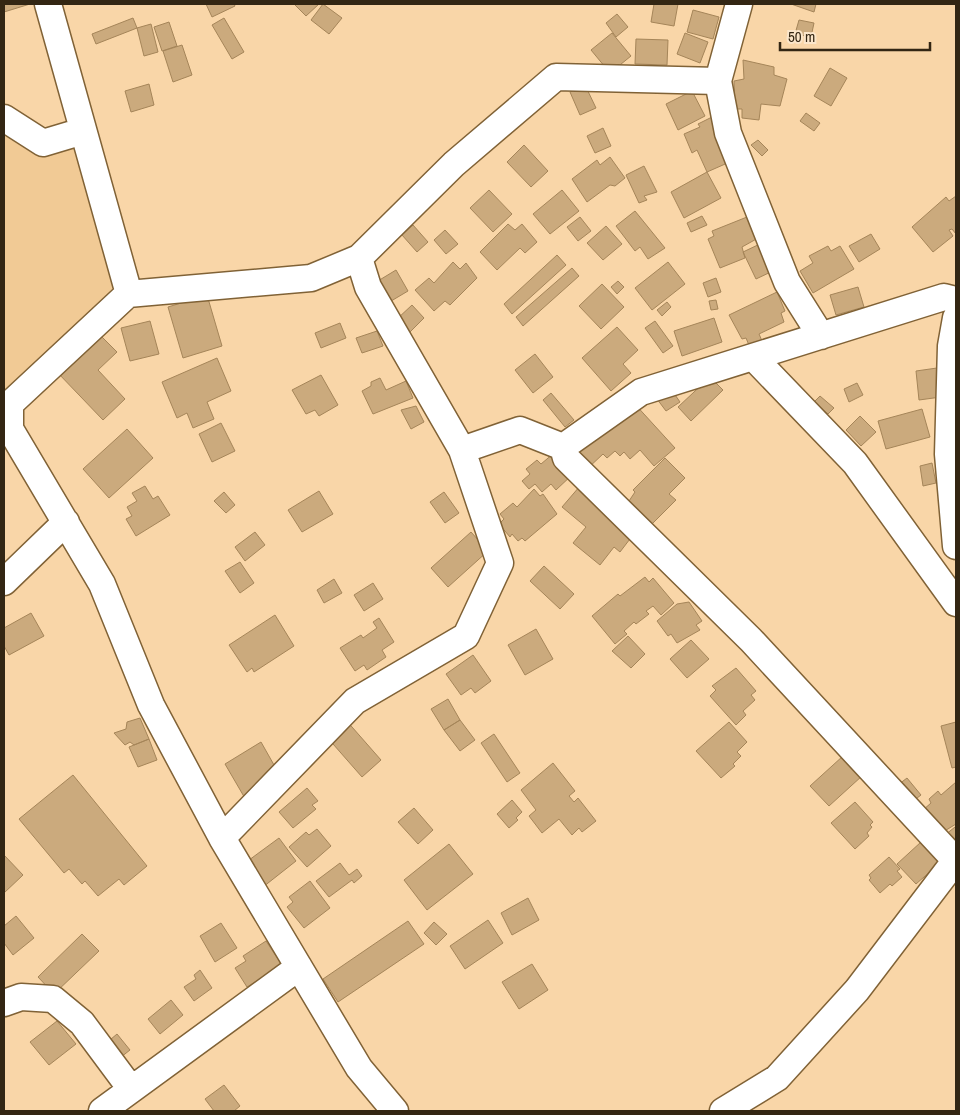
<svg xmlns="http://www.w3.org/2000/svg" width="960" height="1115" font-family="'Archivo Narrow',sans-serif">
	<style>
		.built { fill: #f1ca95 }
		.building { fill: #cbaa7d; stroke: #a58559 }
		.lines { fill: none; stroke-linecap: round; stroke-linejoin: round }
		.minor-casing { stroke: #806236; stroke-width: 29 }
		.minor { stroke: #fff; stroke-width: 26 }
	</style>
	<rect width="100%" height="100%" fill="#f9d6a8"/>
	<!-- built -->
	<path class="built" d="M4,128L77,142L120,293L4,396Z"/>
	<!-- building -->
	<path class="building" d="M4,4H30L4,12Z
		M206,4H234L235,6L212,17Z
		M294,4H319L306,16Z
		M323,4L342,18L329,34L311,20Z
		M654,4H678L674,26L651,22Z
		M791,4H816L814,12Z
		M693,10L719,17L713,39L687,32Z
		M617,14L628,27L616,37L606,23Z
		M133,18L137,28L96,44L92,34Z
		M224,18L244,52L232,59L212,25Z
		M799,20L814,23L811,37L795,34Z
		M169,22L177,46L162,51L154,27Z
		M151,24L158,52L144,56L137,28Z
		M612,33L631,56L610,73L591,50Z
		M685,33L708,42L700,63L677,54Z
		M636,39L668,40L667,65L635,64Z
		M182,45L192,75L173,82L163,51Z
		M743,60L774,67V75L787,79L780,106L761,104L759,120L742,118V109H735L734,81L744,79Z
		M830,68L847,78L831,106L814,96Z
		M149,84L154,105L131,112L125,91Z
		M585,85L596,108L580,115L570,92Z
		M692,91L705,116L678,130L666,104Z
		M806,113L820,123L814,131L800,121Z
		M712,117L732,161L707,172L697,150L692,153L684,134L700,127L698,124Z
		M603,128L611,146L595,153L587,136Z
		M758,140L768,150L762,156L751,145Z
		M524,145L548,171L531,187L507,162Z
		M610,157L625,178L615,186L610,185L587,202L572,179L597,160L600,165Z
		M644,166L657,192L644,196L647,200L639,203L626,175Z
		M707,172L721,198L684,218L671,192Z
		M489,190L512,214L493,232L470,208Z
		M562,190L579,211L550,234L533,214Z
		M956,196V234L952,229L949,230L953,236L933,252L912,227L946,197L949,201Z
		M635,211L665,248L648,259L640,247L635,251L616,226Z
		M752,215L760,237L742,247L745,258L720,268L708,239L714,236L712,231Z
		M702,216L707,225L691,232L687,223Z
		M580,217L591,231L578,241L567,227Z
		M508,224L515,230L522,224L537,242L525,253L520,248L497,270L480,252Z
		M413,225L428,242L417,252L402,235Z
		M606,226L622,244L603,260L587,243Z
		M445,230L458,244L446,254L434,240Z
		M871,234L880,249L859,262L849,246Z
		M762,243L775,270L756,279L743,252Z
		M828,246L831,251L840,246L854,269L813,293L800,271L813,263L809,256Z
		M557,255L566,265L512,314L504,304Z
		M453,262L460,269L466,263L477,278L450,305L445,301L434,311L415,290L429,278L434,283Z
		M668,262L685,284L652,310L635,288Z
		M572,268L579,276L523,326L516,317Z
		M396,270L408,291L381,307L368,287Z
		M716,278L721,292L708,297L703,283Z
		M618,281L624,287L617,294L611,287Z
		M602,284L624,307L601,329L579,306Z
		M858,287L864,307L836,315L830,295Z
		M777,292L785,311L781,313L784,322L759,334L763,343L751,350L746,338L742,339L729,315Z
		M207,295L222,346L183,358L168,307Z
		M716,300L718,309L711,310L709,301Z
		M667,302L671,307L662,316L657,310Z
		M412,305L424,318L410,332L397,319Z
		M714,318L722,342L682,356L674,331Z
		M150,321L159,354L130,361L121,328Z
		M655,321L673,346L663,353L645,328Z
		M340,323L346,338L321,348L315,333Z
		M617,327L638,350L623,364L631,373L611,391L582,358Z
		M377,331L383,346L362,353L356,338Z
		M98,333L117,352L98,370L125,399L103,420L57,372Z
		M535,354L553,377L533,393L515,370Z
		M217,358L231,391L207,402L214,419L193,428L187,413L177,418L162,382Z
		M937,368L941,397L919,400L916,371Z
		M321,375L338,405L319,416L315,410L306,414L292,390Z
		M710,377L723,390L691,421L678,407Z
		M380,378L386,390L406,381L413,398L373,414L362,391L371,386V382Z
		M857,383L863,395L849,402L844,389Z
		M671,389L680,402L666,411L657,399Z
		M551,393L574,420L565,427L543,400Z
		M820,396L834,408L828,414L814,402Z
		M633,402L675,448L654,466L640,450L630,459L624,452L620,456L615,451L607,458L603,454L587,469L574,455Z
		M416,406L424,422L411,429L401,410Z
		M922,409L930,437L886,449L878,421Z
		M860,416L876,432L861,446L846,430Z
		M221,423L235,451L212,462L199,434Z
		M127,429L153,458L109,498L83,469Z
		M554,453L573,474L556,490L551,484L542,492L535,484L529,489L522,481L530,474L526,469L537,460L541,464Z
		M665,458L685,478L669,494L676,500L649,527L627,504L635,492L633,490Z
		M932,463L936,483L923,486L920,466Z
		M145,486L153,499L158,496L170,515L136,536L126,519L132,516L127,507L137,501L132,493Z
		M580,486L633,535L620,552L614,547L600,565L573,543L586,527L562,507Z
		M534,489L540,496L543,494L557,514L525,541L522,538L518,541L512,534L510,537L499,524L504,519L500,514L513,503L517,507Z
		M319,491L333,514L302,532L288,510Z
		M224,492L235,505L226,513L214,501Z
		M444,492L459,513L445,523L430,502Z
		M255,532L265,545L245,561L235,547Z
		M471,532L488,551L448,587L431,568Z
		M240,562L254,583L240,593L225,571Z
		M544,566L574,594L560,609L530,581Z
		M645,577L649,582L653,578L674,603L661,615L653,606L646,611L649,614L636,624L634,622L624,631L627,634L615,644L592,616L618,594L620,596Z
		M334,579L342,593L324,603L317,590Z
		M373,583L383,599L364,611L354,595Z
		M689,602L702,621L696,625L700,630L677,643L671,634L668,636L657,621L677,604Z
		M31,613L44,636L9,655L4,646V628Z
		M275,615L294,646L254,672L252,668L247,672L229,645Z
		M379,618L394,642L382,650L386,657L367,670L364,665L355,671L340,648L361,635L363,638L377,628L373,622Z
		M536,629L553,659L525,675L508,645Z
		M628,636L645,654L631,668L612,651Z
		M691,640L709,659L687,678L670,659Z
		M473,655L491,681L475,693L471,688L461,695L446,674Z
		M736,668L756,691L751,695L755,700L743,711L746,715L736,725L710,696L716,690L712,686Z
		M448,699L460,720L444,730L431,709Z
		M140,718L149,739L134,745L130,742L125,745L114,733L126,729L127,722Z
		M345,719L381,760L362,777L326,736Z
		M460,720L475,740L460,751L444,730Z
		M729,722L747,742L737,752L741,756L733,764L735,766L721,778L696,751Z
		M956,722V767L952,768L941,726Z
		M494,734L520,773L507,782L481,743Z
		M149,739L157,760L138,767L129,747Z
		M261,742L278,772L253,787L257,793L246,800L225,764Z
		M843,756L862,776L829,806L810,786Z
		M553,763L575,791L569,796L574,802L578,798L596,821L582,832L579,828L572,835L559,819L542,833L529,816L536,810L521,790Z
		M73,775L147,866L124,885L119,879L98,896L85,881L82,884L69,869L64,873L19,819Z
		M907,778L921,795L908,805L894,788Z
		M956,782V824L943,832L923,810L931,803L929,799L938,791L941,795Z
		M307,788L318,801L312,805L316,809L293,828L279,812Z
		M512,800L522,812L516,818L518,820L509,828L497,814Z
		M855,802L873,822L870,825L872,827L867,833L869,836L855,849L831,823Z
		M414,808L433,830L418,844L398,822Z
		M955,827L956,828V842L945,835Z
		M317,829L331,846L307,867L289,847L306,832L309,835Z
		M279,838L296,861L263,887L245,863Z
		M921,842L940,863L916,884L897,864Z
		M449,844L473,874L427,910L404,880Z
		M4,855L23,875L4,893Z
		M889,857L900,869L897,871L902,877L892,886L890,884L880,893L869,880L871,878L869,875Z
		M340,863L349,875L357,869L362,876L354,883L352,880L329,897L316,881Z
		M310,881L330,908L304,928L287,907L293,902L289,897Z
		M528,898L539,920L512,935L501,913Z
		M16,916L34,938L13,955L4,943V926Z
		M488,920L503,943L465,969L450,946Z
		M408,921L424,944L338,1002L323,979Z
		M434,922L447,934L436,945L424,933Z
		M221,923L237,948L215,962L200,936Z
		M82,934L99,951L54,994L38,977Z
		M266,941L282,965L247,987L235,968L246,961L243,956Z
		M532,964L548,990L519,1009L502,982Z
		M200,970L212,988L194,1001L184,987L196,979L194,975Z
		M171,1000L183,1015L160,1034L148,1019Z
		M57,1021L76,1044L49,1065L30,1042Z
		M117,1034L130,1050L116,1061L104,1045Z
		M224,1085L240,1106L234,1111H214L205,1099Z"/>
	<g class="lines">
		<!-- minor casing -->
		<g class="minor-casing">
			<path id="minor" d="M48,4L129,294
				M739,4L718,81L728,133L787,282L821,336
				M4,118L43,143L83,131
				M956,318L951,346L948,454L956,546
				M754,358L855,463L956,603
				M563,447L566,458L751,640L956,861
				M462,450L520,430L563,447L641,392L944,297L956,300
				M4,582L66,522
				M222,838L355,701L466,636L500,563L462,450L368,287L359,258
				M4,1003L21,997L53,999L82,1023L131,1089
				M102,1111L299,967
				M395,1111L359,1068L222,838L151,705L102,584L10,429V404L128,294L311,278L359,258L454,164L556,77L718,81
				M723,1111L777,1078L857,990L955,861"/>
		</g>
		<!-- minor -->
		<use href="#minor" class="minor"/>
	</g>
	<!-- border -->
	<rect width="960" height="1115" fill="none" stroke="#332613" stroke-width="10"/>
	<!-- scale -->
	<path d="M780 42v8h150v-8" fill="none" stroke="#332613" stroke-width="2.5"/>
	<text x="788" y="42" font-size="15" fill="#332613" stroke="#fbe6ca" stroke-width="4" paint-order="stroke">50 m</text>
</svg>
